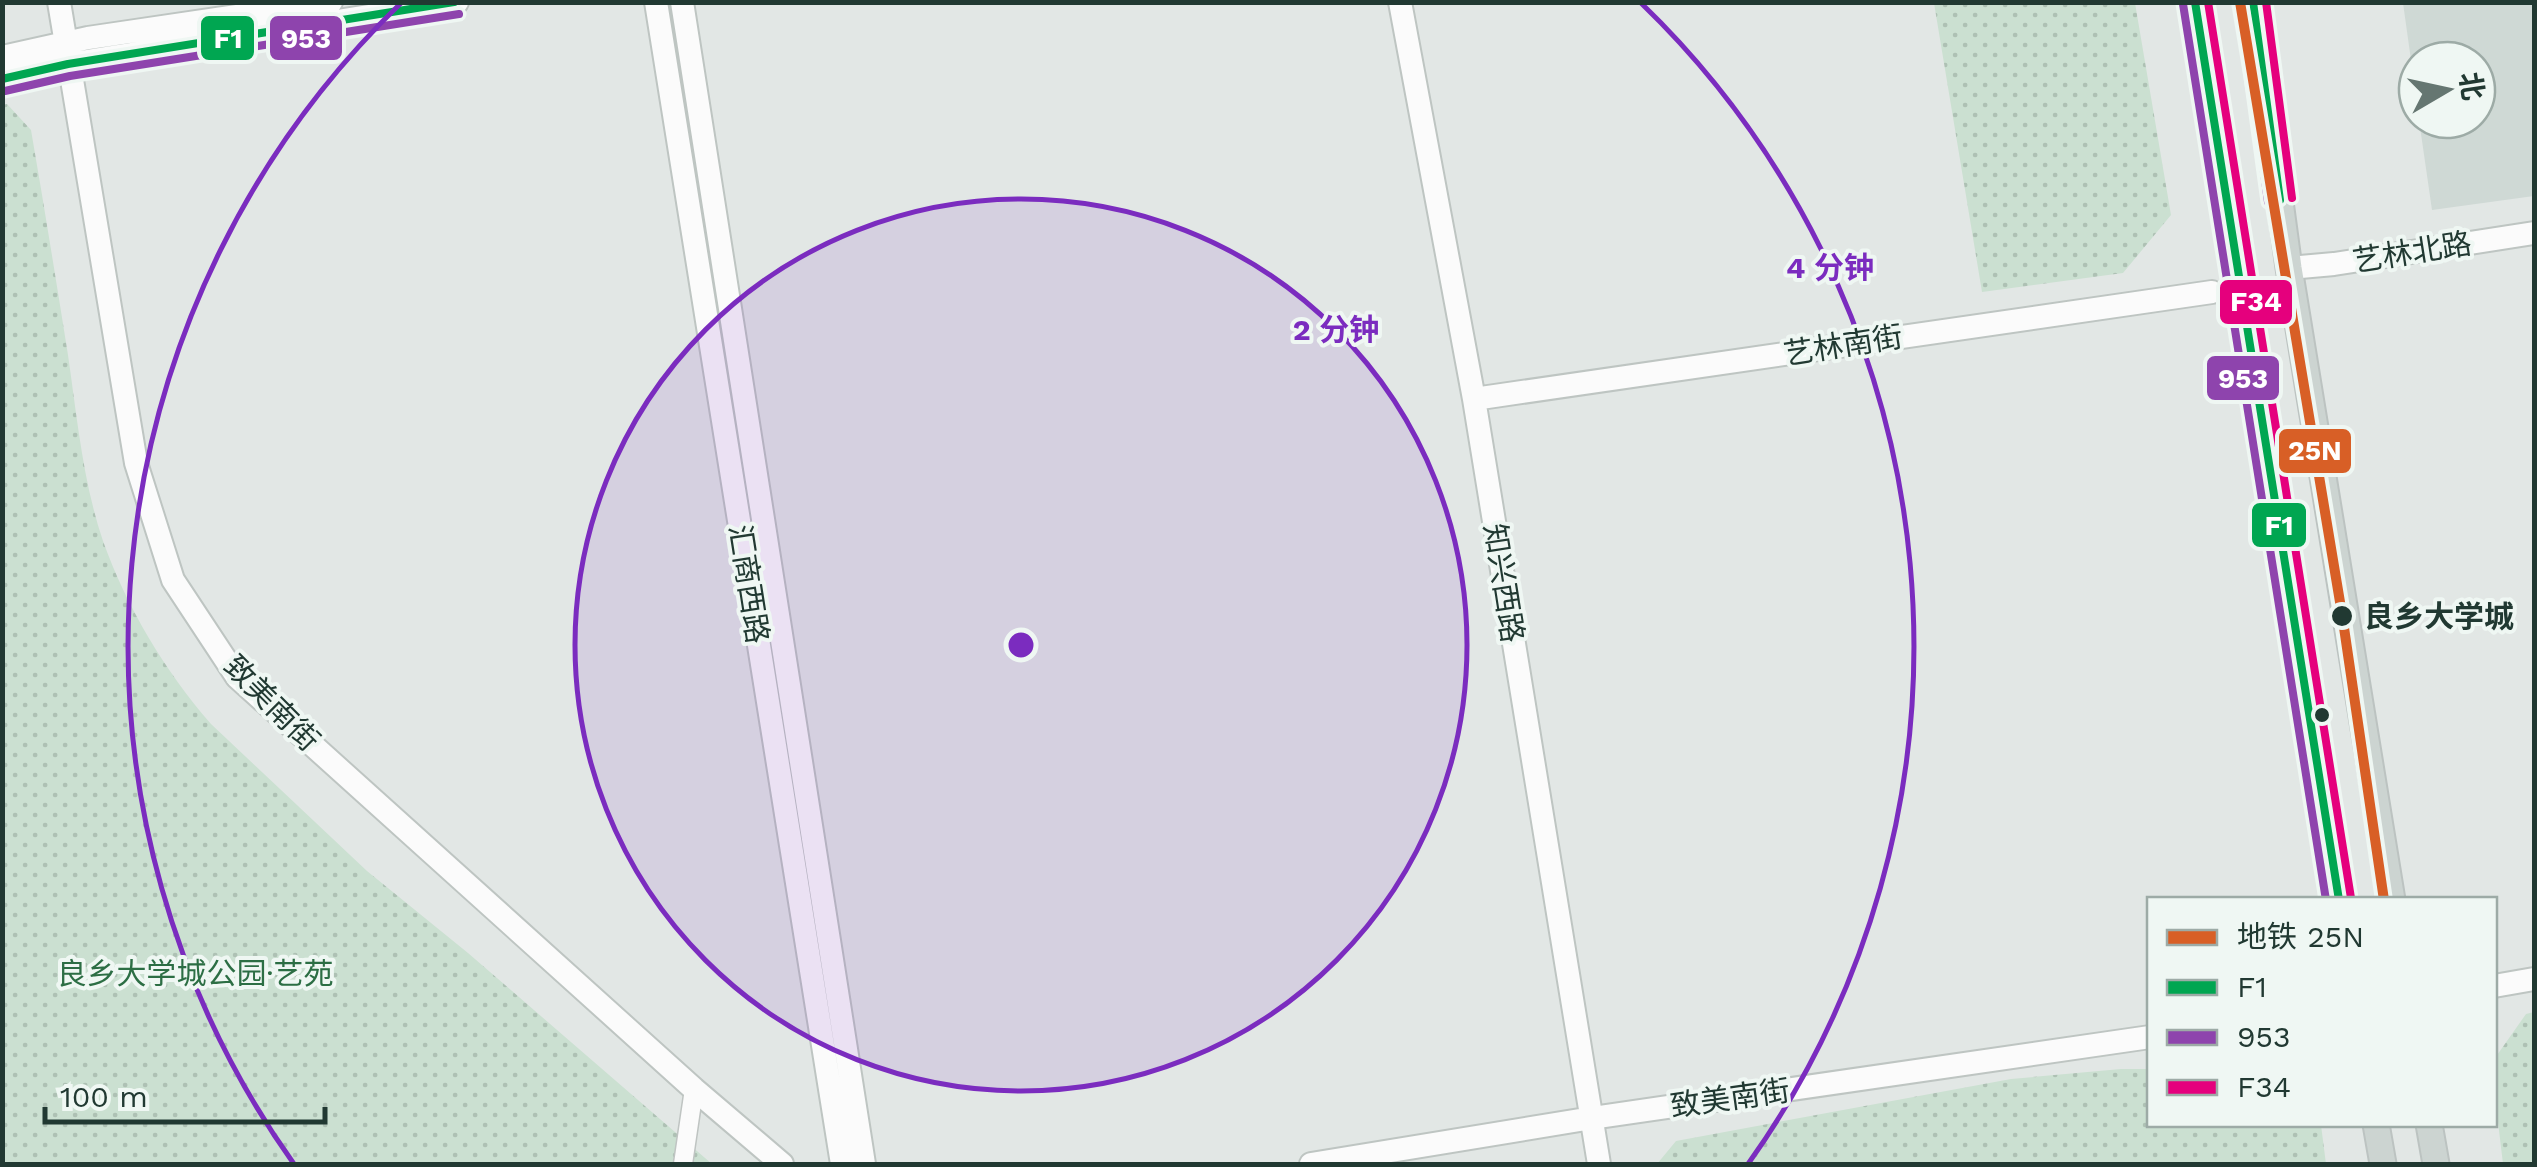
<svg xmlns="http://www.w3.org/2000/svg" width="2537" height="1167" font-family="'Work Sans','Noto Sans SC',sans-serif">
	<style>
		.built { fill: #cfd9d5 }
		.grass { fill: url(#grass-dots) }
		.lines { fill: none; stroke-linecap: round; stroke-linejoin: round }
		.street-casing { stroke: #bfc4c2; stroke-width: 21 }
		.secondary-casing { stroke: #bec5c2; stroke-width: 26 }
		.primary-casing { stroke: #bcc3c1; stroke-width: 29 }
		.street { stroke: #fbfbfb; stroke-width: 18 }
		.secondary { stroke: #fbfbfb; stroke-width: 22 }
		.primary { stroke: #ccd4d1; stroke-width: 25 }
		.bus-1-casing { stroke: #eff7f3; stroke-width: 15 }
		.bus-2-casing { stroke: #eff7f3; stroke-width: 15 }
		.bus-3-casing { stroke: #eff7f3; stroke-width: 15 }
		.bus-1 { stroke: #00a651; stroke-width: 8 }
		.bus-2 { stroke: #8e44ad; stroke-width: 8 }
		.bus-3 { stroke: #e5007d; stroke-width: 8 }
		.metro-1-casing { stroke: #eff7f3; stroke-width: 18 }
		.metro-1 { stroke: #d85f26; stroke-width: 10 }
		.ring { fill: none; stroke: #7b2cbf; stroke-width: 5 }
		.stop-dot { fill: #213932; stroke: #eff7f3; stroke-width: 4 }
		.labels { text-anchor: middle; dominant-baseline: central; stroke-width: 8; stroke-linejoin: round; paint-order: stroke }
		.street-label { font-size: 30px; fill: #213932; stroke: #eff7f3 }
		.stop-label { font-size: 30px; font-weight: bold; fill: #213932; stroke: #eff7f3; text-anchor: start }
		.park-label { font-size: 30px; fill: #2c6e44; stroke: #eff7f3 }
		.centre { fill: #7b2cbf; stroke: #eff7f3; stroke-width: 5 }
		.ring-label { font-size: 30px; text-anchor: middle; font-weight: bold; fill: #7b2cbf; stroke: #eff7f3; stroke-width: 8; stroke-linejoin: round; paint-order: stroke }
		.line-badge { stroke: #eff7f3; stroke-width: 4 }
		.badge-label { font-size: 28px; text-anchor: middle; font-weight: bold; fill: #fff }
	</style>
	<defs>
		<pattern id="grass-dots" width="8" height="8" patternUnits="userSpaceOnUse" patternTransform="scale(2.5)"><rect width="8" height="8" fill="#cbe0d1"/><path d="M2 2h.1M6 6h.1" fill="none" stroke="#aec1b4" stroke-width="1.8" stroke-linecap="round"/></pattern>
	</defs>
	<rect width="100%" height="100%" fill="#e2e7e5"/>
	<!-- built -->
	<path class="built" d="M2403,3H2534V196L2432,210L2419,120H2477V60H2417V103Z"/>
	<!-- grass -->
	<path class="grass" d="M1934,3H2135L2171,215L2123,273L1982,292Z
		M7,104L31,130C44,205 56,280 68,355C77,417 83,482 103,541C127,608 165,671 211,724L367,871L468,953L712,1164H3L2,105Z
		M2534,1012V1164H2503L2495,1097V1058L2526,1014Z
		M2121,1069H2149L2150,1124L2321,1125L2326,1164H1657L1676,1141L2011,1079Z"/>
	<g class="lines">
		<!-- street casing -->
		<g class="street-casing">
			<path id="street" d="M683,1164L694,1089"/>
		</g>
		<!-- secondary casing -->
		<g class="secondary-casing">
			<path id="secondary" d="M59,2L136,463L173,580L237,677L694,1089L782,1164
				M656,2L842,1164
				M682,2L864,1164
				M1400,2L1474,399L1599,1164
				M2,57L88,38L331,2
				M2,79L68,64L457,2
				M2289,268L2334,264L2534,233
				M1474,399L2212,292
				M2494,986L2534,979
				M1311,1164L1592,1118L2150,1037"/>
		</g>
		<!-- primary casing -->
		<g class="primary-casing">
			<path id="primary" d="M2195,2L2339,900
				M2253,2L2289,268L2392,900
				M2376,1124L2383,1164
				M2429,1124L2436,1164"/>
		</g>
		<!-- street -->
		<use href="#street" class="street"/>
		<!-- secondary -->
		<use href="#secondary" class="secondary"/>
		<!-- primary -->
		<use href="#primary" class="primary"/>
		<!-- bus-1 casing -->
		<g class="bus-1-casing">
			<path id="bus-1" d="M2195,2L2339,900
				M2253,2L2280,200
				M2,79L68,64L454,2"/>
		</g>
		<!-- bus-2 casing -->
		<g class="bus-2-casing">
			<path id="bus-2" d="M2183,4L2326,900
				M2241,4L2268,202
				M5,91L70,76L459,14"/>
		</g>
		<!-- bus-3 casing -->
		<g class="bus-3-casing">
			<path id="bus-3" d="M2208,2L2351,898
				M2266,2L2292,198"/>
		</g>
		<!-- bus-1 -->
		<use href="#bus-1" class="bus-1"/>
		<!-- bus-2 -->
		<use href="#bus-2" class="bus-2"/>
		<!-- bus-3 -->
		<use href="#bus-3" class="bus-3"/>
		<!-- metro-1 casing -->
		<g class="metro-1-casing">
			<path id="metro-1" d="M2240,2L2342,614L2384,900"/>
		</g>
		<!-- metro-1 -->
		<use href="#metro-1" class="metro-1"/>
	</g>
	<!-- distance rings -->
	<circle cx="1021" cy="645" r="446" fill="#7b2cbf" fill-opacity=".12"/>
	<g class="ring">
		<circle cx="1021" cy="645" r="446"/>
		<path d="M294 1164A893 893 0 0 1 401 3M1641 3A893 893 0 0 1 1748 1164"/>
	</g>
	<!-- markers -->
	<g class="stop-dot">
		<circle cx="2342" cy="616" r="12"/>
		<circle cx="2322" cy="715" r="9"/>
	</g>
	<g class="labels">
		<!-- street labels -->
		<g class="street-label">
			<text transform="translate(2412 252) rotate(-9)">艺林北路</text>
			<text transform="translate(1843 345) rotate(-9)">艺林南街</text>
			<text transform="translate(1504 583) rotate(81)">知兴西路</text>
			<text transform="translate(749 584) rotate(81)">汇商西路</text>
			<text transform="translate(272 703) rotate(45)">致美南街</text>
			<text transform="translate(1730 1098) rotate(-8)">致美南街</text>
		</g>
		<!-- stop labels -->
		<g class="stop-label">
			<text x="2364" y="616">良乡大学城</text>
		</g>
		<!-- park labels -->
		<g class="park-label">
			<text x="195" y="973">良乡大学城公园·艺苑</text>
		</g>
	</g>
	<circle cx="1021" cy="645" r="15" class="centre"/>
	<g class="ring-label">
		<text x="1830" y="278">4 分钟</text>
		<text x="1336" y="340">2 分钟</text>
	</g>
	<g class="line-badge">
		<rect x="199" y="14" width="57" height="48" rx="10" fill="#00a651"/>
		<rect x="268" y="14" width="76" height="48" rx="10" fill="#8e44ad"/>
		<rect x="2218" y="278" width="76" height="48" rx="10" fill="#e5007d"/>
		<rect x="2205" y="354" width="76" height="48" rx="10" fill="#8e44ad"/>
		<rect x="2277" y="427" width="76" height="48" rx="10" fill="#d85f26"/>
		<rect x="2250" y="501" width="58" height="48" rx="10" fill="#00a651"/>
	</g>
	<g class="badge-label">
		<text x="228" y="48">F1</text>
		<text x="306" y="48">953</text>
		<text x="2256" y="311">F34</text>
		<text x="2243" y="388">953</text>
		<text x="2315" y="460">25N</text>
		<text x="2279" y="535">F1</text>
	</g>
	<!-- border -->
	<rect width="2537" height="1167" fill="none" stroke="#213932" stroke-width="10"/>
	<!-- legend -->
	<rect x="2147" y="897" width="350" height="230" fill="#eff7f3" stroke="#9daba6" stroke-width="2.5"/>
	<rect x="2167" y="930" width="50" height="15" fill="#d85f26" stroke="#9daba6" stroke-width="2.5"/>
	<text x="2237" y="947" font-size="30" fill="#213932">地铁 25N</text>
	<rect x="2167" y="980" width="50" height="15" fill="#00a651" stroke="#9daba6" stroke-width="2.5"/>
	<text x="2237" y="997" font-size="30" fill="#213932">F1</text>
	<rect x="2167" y="1030" width="50" height="15" fill="#8e44ad" stroke="#9daba6" stroke-width="2.5"/>
	<text x="2237" y="1047" font-size="30" fill="#213932">953</text>
	<rect x="2167" y="1080" width="50" height="15" fill="#e5007d" stroke="#9daba6" stroke-width="2.5"/>
	<text x="2237" y="1097" font-size="30" fill="#213932">F34</text>
	<!-- north arrow -->
	<g transform="translate(2447 90) rotate(81)"><circle r="48" fill="#eff7f3" stroke="#9daba6" stroke-width="2.5"/>
	<path d="M0-8L18 38L0 25L-18 38Z" fill="#657671"/>
	<text y="-15" font-size="28" font-weight="bold" text-anchor="middle" fill="#213932">北</text>
	</g>
	<!-- scale -->
	<path d="M45 1107v15h280v-15" fill="none" stroke="#213932" stroke-width="5"/>
	<text x="60" y="1107" font-size="30" fill="#213932" stroke="#eff7f3" stroke-width="8" paint-order="stroke">100 m</text>
</svg>
